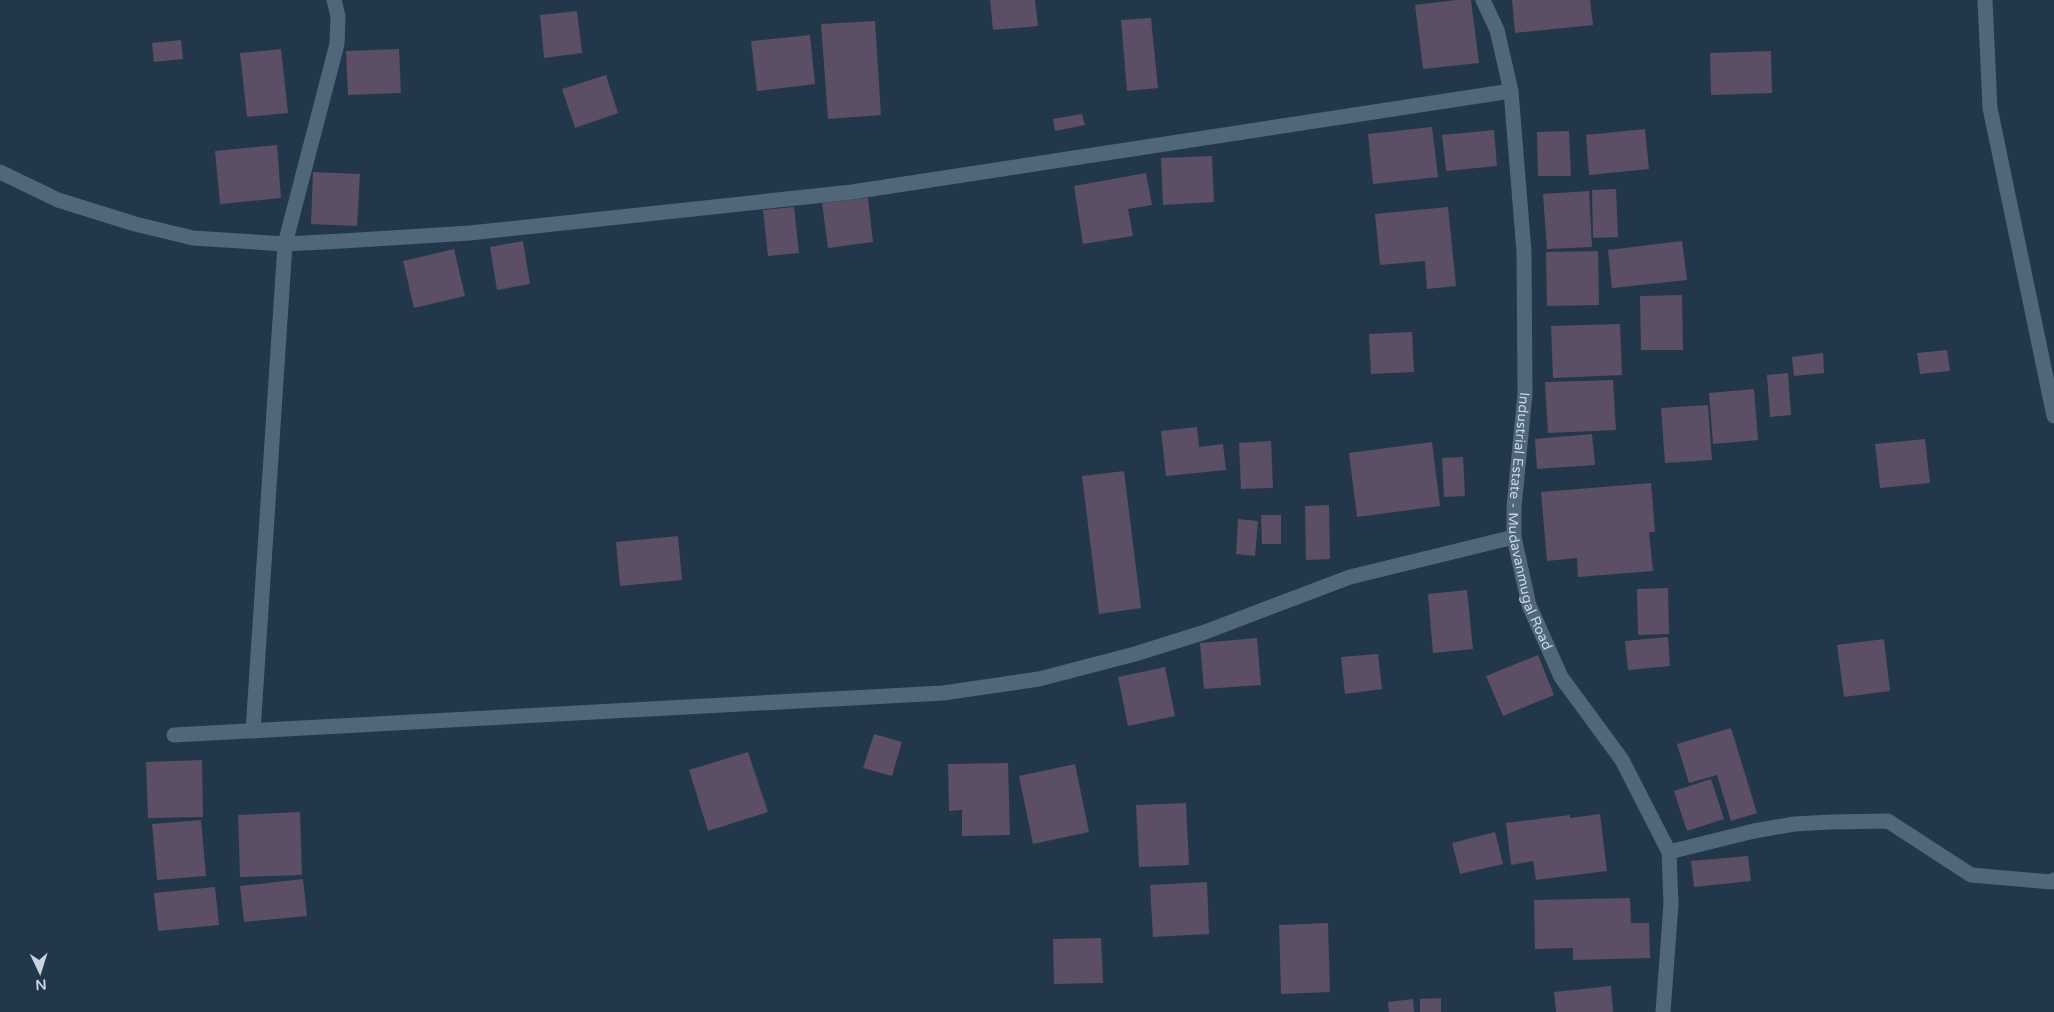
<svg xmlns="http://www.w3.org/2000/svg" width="2054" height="1012" font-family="'Varela Round',sans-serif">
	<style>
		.building { fill: #5c4e65 }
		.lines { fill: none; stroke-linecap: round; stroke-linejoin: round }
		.minor { stroke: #506679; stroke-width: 15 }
		.labels { text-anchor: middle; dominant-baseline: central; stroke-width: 4; stroke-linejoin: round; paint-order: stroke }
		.street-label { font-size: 14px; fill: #c8d4df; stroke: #223749 }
	</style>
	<rect width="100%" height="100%" fill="#223749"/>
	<!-- building -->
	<path class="building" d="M990,0H1035L1038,26L993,30Z
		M1456,0H1471L1479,63L1423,69L1415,5Z
		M1512,0H1590L1593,25L1515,33Z
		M577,11L582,53L544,58L540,15Z
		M1151,18L1158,88L1127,91L1121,20Z
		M875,21L881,115L828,119L821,24Z
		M810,35L815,84L757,91L751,41Z
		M181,40L183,59L154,62L152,43Z
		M281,49L288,113L247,117L240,53Z
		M399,49L401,93L348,95L346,51Z
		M1771,51L1772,93L1711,95L1710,53Z
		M606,75L618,113L575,128L562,89Z
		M1082,114L1085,125L1055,131L1053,119Z
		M1432,127L1438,177L1373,184L1368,134Z
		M1645,129L1649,169L1589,175L1586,135Z
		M1494,130L1497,166L1446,171L1442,135Z
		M1569,131L1571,176H1538L1537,132Z
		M277,145L281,198L220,204L215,151Z
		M1212,156L1214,202L1163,205L1161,158Z
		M313,172L360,174L357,226L311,224Z
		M1146,173L1152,205L1128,209L1133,236L1083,244L1074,186Z
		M1616,189L1618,237L1593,238L1592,190Z
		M1589,191L1592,247L1547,249L1543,194Z
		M868,198L873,242L828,248L822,203Z
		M794,207L799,253L768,256L763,210Z
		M1448,207L1456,286L1427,289L1425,261L1380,265L1375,214Z
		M523,241L530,284L497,290L490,247Z
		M1682,241L1687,280L1612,288L1608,250Z
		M454,249L465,296L414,308L403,261Z
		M1598,251L1599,305L1547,306L1546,252Z
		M1682,295L1683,350H1641L1640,296Z
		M1620,324L1622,375L1553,378L1551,326Z
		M1412,332L1414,372L1371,374L1369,334Z
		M1947,350L1950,371L1920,374L1917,353Z
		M1823,353L1824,373L1794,376L1792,357Z
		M1788,373L1791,415L1770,417L1767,375Z
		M1613,380L1616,430L1548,433L1545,382Z
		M1754,389L1758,440L1713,444L1709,393Z
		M1708,405L1712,460L1665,463L1661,408Z
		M1197,427L1199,447L1223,444L1226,470L1166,476L1161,431Z
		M1592,434L1595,465L1537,469L1535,439Z
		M1925,439L1930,483L1880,488L1875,444Z
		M1271,441L1273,488L1241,489L1239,443Z
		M1432,442L1440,506L1357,517L1349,453Z
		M1463,457L1465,496L1444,497L1442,458Z
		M1124,471L1141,608L1099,614L1082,476Z
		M1651,483L1655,532H1649L1653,571L1578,577L1577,558L1547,561L1541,492Z
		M1329,505L1330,559L1306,560L1305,506Z
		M1261,515H1281V544H1262Z
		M1238,519L1258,521L1255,556L1236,554Z
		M678,536L682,580L620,586L616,542Z
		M1668,588L1669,634L1638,635L1637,589Z
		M1467,590L1473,649L1433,653L1428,594Z
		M1668,637L1670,666L1628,670L1625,641Z
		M1257,638L1261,685L1204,689L1200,643Z
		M1884,639L1890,691L1844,697L1837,645Z
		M1378,654L1382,689L1345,694L1341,657Z
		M1538,655L1554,695L1503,716L1486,676Z
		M1165,667L1175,716L1128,726L1118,677Z
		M1731,728L1757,813L1731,821L1717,775L1689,783L1677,744Z
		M874,734L902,742L892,776L863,768Z
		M748,752L768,812L708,831L689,770Z
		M202,760L203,817L148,818L146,762Z
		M1008,763L1010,835L962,836V810L949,811L948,764Z
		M1075,764L1089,832L1033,844L1019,776Z
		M1711,779L1724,819L1687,831L1674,791Z
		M1186,803L1189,865L1139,867L1136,805Z
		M300,812L302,875L240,877L238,815Z
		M1600,814L1607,871L1536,880L1533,861L1511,865L1506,823L1570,815V818Z
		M201,820L206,876L157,880L152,824Z
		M1495,832L1503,864L1460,874L1452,843Z
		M1748,856L1751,881L1694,887L1691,861Z
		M303,879L307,916L244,922L240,886Z
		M1207,882L1209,934L1153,937L1150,885Z
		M215,887L219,925L158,931L154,893Z
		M1630,898L1631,923H1649L1650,958L1573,960V948L1535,949L1534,900Z
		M1328,923L1330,992L1281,994L1279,925Z
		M1101,938L1103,983L1054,984L1053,939Z
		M1611,986L1613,1012H1556L1554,992Z
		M1441,998V1012H1420V999Z
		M1413,999L1414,1012H1389L1388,1002Z"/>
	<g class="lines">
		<!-- minor -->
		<g class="minor">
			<path id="s1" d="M1483,0L1497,30L1511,91L1524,252L1525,394L1514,507V537L1529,605L1561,677L1622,760L1669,852L1671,904L1663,1012"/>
			<path d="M1985,0L1990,108L2054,416"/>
			<path d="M0,172L58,200L135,224L193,238L285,244L342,241L470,233L852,192L1511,91"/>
			<path d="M253,731L285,244L337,44L338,16L334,0"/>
			<path d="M174,735L943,693L1039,679L1135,654L1205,632L1350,577L1514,537"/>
			<path d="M1669,852L1754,831L1794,824L1831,822L1888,821L1971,875L2051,882L2054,880"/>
		</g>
	</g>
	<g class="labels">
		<!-- street labels -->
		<g class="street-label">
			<text stroke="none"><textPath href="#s1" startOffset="529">Industrial Estate - Mudavanmugal Road</textPath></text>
		</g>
	</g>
	<!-- north arrow -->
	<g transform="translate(40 972) rotate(176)" stroke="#223749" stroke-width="4" paint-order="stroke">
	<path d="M0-4L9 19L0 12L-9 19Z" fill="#c8d4df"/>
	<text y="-8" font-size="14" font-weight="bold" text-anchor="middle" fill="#c8d4df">N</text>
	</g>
</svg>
